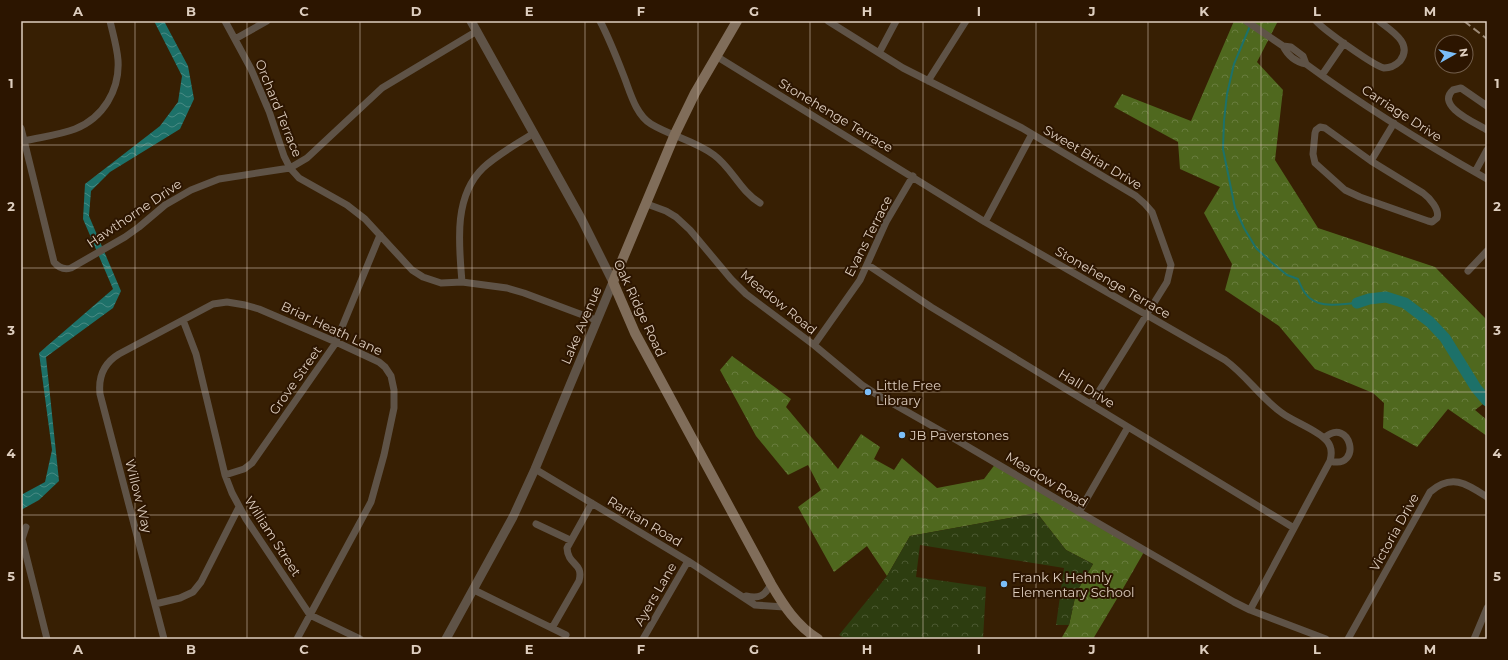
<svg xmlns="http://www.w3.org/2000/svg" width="1508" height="660" font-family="Montserrat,sans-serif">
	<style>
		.forest { fill: url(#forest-crowns) }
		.park { fill: url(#park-crowns) }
		.water { fill: url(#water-waves) }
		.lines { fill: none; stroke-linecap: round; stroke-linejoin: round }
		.stream { stroke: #1d7169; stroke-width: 2 }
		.river { stroke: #1d7169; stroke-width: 11 }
		.minor { stroke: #5f5347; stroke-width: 7 }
		.tertiary { stroke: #5f5347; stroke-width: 9 }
		.secondary { stroke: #806d5a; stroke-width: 10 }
		.rail { stroke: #9d8a76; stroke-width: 2; stroke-dasharray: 8 4; stroke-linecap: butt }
		.grid { fill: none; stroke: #decebf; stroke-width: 1; stroke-opacity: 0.55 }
		.poi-dot { fill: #7bbef9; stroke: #2c1500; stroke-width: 1.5 }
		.labels { text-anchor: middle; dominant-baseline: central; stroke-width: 4; stroke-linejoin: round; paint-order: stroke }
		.street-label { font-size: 13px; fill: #decebf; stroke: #2c1500 }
		.poi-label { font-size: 13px; fill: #decebf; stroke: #2c1500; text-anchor: start }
		.neatline { fill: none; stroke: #decebf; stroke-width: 1.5 }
		.grid-label { font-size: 13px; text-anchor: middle; font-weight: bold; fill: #decebf }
	</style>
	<defs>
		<pattern id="forest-crowns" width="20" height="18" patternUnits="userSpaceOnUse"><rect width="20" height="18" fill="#4f681e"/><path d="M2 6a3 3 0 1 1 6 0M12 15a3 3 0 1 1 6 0" fill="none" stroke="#687c3d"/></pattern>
		<pattern id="park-crowns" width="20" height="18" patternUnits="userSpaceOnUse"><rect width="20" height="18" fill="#2d3d10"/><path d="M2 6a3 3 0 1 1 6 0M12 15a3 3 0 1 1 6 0" fill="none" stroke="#4b5831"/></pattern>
		<pattern id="water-waves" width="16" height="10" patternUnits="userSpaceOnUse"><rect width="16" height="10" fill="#1d7169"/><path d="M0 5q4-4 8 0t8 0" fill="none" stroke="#488a83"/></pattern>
	</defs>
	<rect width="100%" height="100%" fill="#371f03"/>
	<!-- forest -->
	<path class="forest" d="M1234,21H1278L1257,62L1283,90L1275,160L1318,228L1435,267L1487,320V401L1475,410L1487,420V436L1448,409L1417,447L1383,428L1384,403L1373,393L1315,369L1279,326L1225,290L1232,264L1204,213L1220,187L1180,169L1178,142L1114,107L1122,94L1191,121Z
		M732,356L791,399L786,407L838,469L861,434L880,447L874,459L894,470L902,458L937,488L984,479L996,463L1144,552L1121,592L1093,639H1061L1069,625L1076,593L1093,564L1066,550L1037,513L910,536L887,576L867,546L834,572L798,507L821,490L808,465L788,475L756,436L720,370Z"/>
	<!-- park -->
	<path class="park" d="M1037,513L1066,550L1093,564L1076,593L1069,625H1056L1064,568L920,545L916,577L986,587L983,639H845L839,635L887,576L910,536Z"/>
	<!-- water -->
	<path class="water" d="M154,21H164L188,66L194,99L180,129L110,172L91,191L89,216L121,291L113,308L46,357L59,481L39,500L21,510V495L45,482L52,450L39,353L113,289L83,219L85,184L160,126L178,102L182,76Z"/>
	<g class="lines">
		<!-- stream -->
		<path class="stream" d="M1250,26L1234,64L1227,94L1224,121L1223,149L1235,208L1244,228L1256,248L1271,262L1287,275L1298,279C1300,284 1302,289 1305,293C1317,310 1340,304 1357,303"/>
		<!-- river -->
		<path class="river" d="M1357,303L1369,299L1386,297L1405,303L1430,322L1445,338L1476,388L1487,401"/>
		<!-- minor -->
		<path class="minor" d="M225,21L251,69L269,111L284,156L290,168L299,178L347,205L365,219L412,270L423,277L441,283L462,282L507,288L524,293L596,320
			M600,21C609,38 616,56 623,74C630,91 635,114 651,124C671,136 695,141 714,155C732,168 740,191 760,203
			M828,21L903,68L1022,128L1136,196L1145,204L1152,212L1171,265L1167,282L1091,404
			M1246,21L1283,46L1291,47L1303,56L1306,64
			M1316,21C1324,30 1374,66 1384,68C1390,68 1396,65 1400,61C1414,43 1390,30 1379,21
			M235,39L267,21
			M1283,46C1288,56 1295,62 1306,64C1363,106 1425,144 1487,179
			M879,53L896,21
			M716,56L985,222L1225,360C1246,375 1261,398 1282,413C1294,422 1318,430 1327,441C1332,447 1332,454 1330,461L1250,610
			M1322,75L1344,43
			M928,81L966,21
			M1487,106L1461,88L1453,90C1435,106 1476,123 1487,130
			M1320,127L1325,128L1371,161L1423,193C1430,198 1440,210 1437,218L1432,222L1428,221L1360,197L1345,190L1315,163L1313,154L1315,133L1316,130Z
			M21,128L54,262C58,267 64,270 71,268L125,237L139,227L165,205L191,190L219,179L290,168L307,158L382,88L477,31
			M24,141C41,137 59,135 75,129C103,118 120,90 118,60C117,47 113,34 110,21
			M1371,161L1394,123
			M1475,172L1487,150
			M647,204L666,211L676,217L690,230L731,279L746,294L814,345L862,385L876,394L948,435L1079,512L1234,602L1250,610L1326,639
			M985,222L1032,134
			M868,265L931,307L1294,528
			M1468,271L1487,251
			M462,282C459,245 453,197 483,168C498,154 517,144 534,133
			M183,320L196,354L225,475L232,493L246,519L310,615L360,639
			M814,345L860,280L886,222L913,176
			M1324,438C1351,415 1363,470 1330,461
			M535,469L688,561L755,605L784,607
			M225,475L244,469L252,463L335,344L380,235
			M1079,512L1128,427
			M536,524L570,540
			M26,527L22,539L47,639
			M474,590L566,635
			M746,596C759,599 765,596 771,584
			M155,604L180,598L193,592L201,582L239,507
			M552,628L579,581C584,562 568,566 567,548L592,503
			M164,639L100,394C98,376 104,363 119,354L213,304L227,302L245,305L259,309L336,342L379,362L385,367L391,376L394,390V408L384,455L371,502L297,639
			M643,639L688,561
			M1348,639L1430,492C1452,473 1467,484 1487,497
			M1474,639L1487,608"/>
		<!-- tertiary -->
		<path class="tertiary" d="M446,639L513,517L535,469L613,282L582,220L471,21"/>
		<!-- secondary -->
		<path class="secondary" d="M737,21L695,93L675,134L613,282L635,333L771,584C784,606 796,625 818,639"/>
		<!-- rail -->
		<path class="rail" d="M1464,21L1487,39"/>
	</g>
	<!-- grid -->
	<path class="grid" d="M135,21V639M247,21V639M360,21V639M472,21V639M585,21V639M698,21V639M810,21V639M923,21V639M1036,21V639M1148,21V639M1261,21V639M1373,21V639M21,145H1487M21,268H1487M21,392H1487M21,515H1487"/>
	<!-- markers -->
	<g class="poi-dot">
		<circle cx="868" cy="392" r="4"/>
		<circle cx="902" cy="435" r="4"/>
		<circle cx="1004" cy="584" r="4"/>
	</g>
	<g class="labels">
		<!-- street labels -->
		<g class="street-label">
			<text transform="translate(279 108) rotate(68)">Orchard Terrace</text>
			<text transform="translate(1402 113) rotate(33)">Carriage Drive</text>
			<text transform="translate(836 115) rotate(31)">Stonehenge Terrace</text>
			<text transform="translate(1093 157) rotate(31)">Sweet Briar Drive</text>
			<text transform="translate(134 213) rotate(-34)">Hawthorne Drive</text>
			<text transform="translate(868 236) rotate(-63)">Evans Terrace</text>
			<text transform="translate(1113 282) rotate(30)">Stonehenge Terrace</text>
			<text transform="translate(779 302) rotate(39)">Meadow Road</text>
			<text transform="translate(640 308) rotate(65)">Oak Ridge Road</text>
			<text transform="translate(581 325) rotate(-67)">Lake Avenue</text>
			<text transform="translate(332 328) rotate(25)">Briar Heath Lane</text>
			<text transform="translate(295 380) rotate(-55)">Grove Street</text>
			<text transform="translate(1087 388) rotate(31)">Hall Drive</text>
			<text transform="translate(1047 479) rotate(31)">Meadow Road</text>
			<text transform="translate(139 496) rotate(76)">Willow Way</text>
			<text transform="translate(645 521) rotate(31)">Raritan Road</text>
			<text transform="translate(1394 532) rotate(-61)">Victoria Drive</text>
			<text transform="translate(273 536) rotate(57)">William Street</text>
			<text transform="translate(655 594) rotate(-60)">Ayers Lane</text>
		</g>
		<!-- poi labels -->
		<g class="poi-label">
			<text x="876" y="385">Little Free<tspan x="876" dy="15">Library</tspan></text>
			<text x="910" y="435">JB Paverstones</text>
			<text x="1012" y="577">Frank K Hehnly<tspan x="1012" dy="15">Elementary School</tspan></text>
		</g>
	</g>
	<!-- border -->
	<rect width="1508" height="660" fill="none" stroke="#2c1500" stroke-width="44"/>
	<!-- north arrow -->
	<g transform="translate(1454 54) rotate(82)"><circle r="19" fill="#2c1500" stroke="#735f4c"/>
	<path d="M0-3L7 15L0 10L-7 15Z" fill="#7bbef9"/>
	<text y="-6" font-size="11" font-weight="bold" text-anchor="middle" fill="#decebf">N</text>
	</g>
	<rect x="22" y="22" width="1464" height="616" class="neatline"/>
	<g class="grid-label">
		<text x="78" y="16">A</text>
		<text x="191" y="16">B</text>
		<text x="304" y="16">C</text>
		<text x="416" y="16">D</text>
		<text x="529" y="16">E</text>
		<text x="641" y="16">F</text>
		<text x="754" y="16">G</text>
		<text x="867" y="16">H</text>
		<text x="979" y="16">I</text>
		<text x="1092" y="16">J</text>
		<text x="1204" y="16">K</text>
		<text x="1317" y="16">L</text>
		<text x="1430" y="16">M</text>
		<text x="11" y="88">1</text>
		<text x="1497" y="88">1</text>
		<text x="11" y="211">2</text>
		<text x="1497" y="211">2</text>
		<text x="11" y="335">3</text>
		<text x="1497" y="335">3</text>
		<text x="11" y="458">4</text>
		<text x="1497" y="458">4</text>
		<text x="11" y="581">5</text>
		<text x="1497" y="581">5</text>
		<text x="78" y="654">A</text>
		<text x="191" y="654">B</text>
		<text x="304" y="654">C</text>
		<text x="416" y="654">D</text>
		<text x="529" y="654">E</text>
		<text x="641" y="654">F</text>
		<text x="754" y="654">G</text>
		<text x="867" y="654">H</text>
		<text x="979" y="654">I</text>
		<text x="1092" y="654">J</text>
		<text x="1204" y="654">K</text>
		<text x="1317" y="654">L</text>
		<text x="1430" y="654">M</text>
	</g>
</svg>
